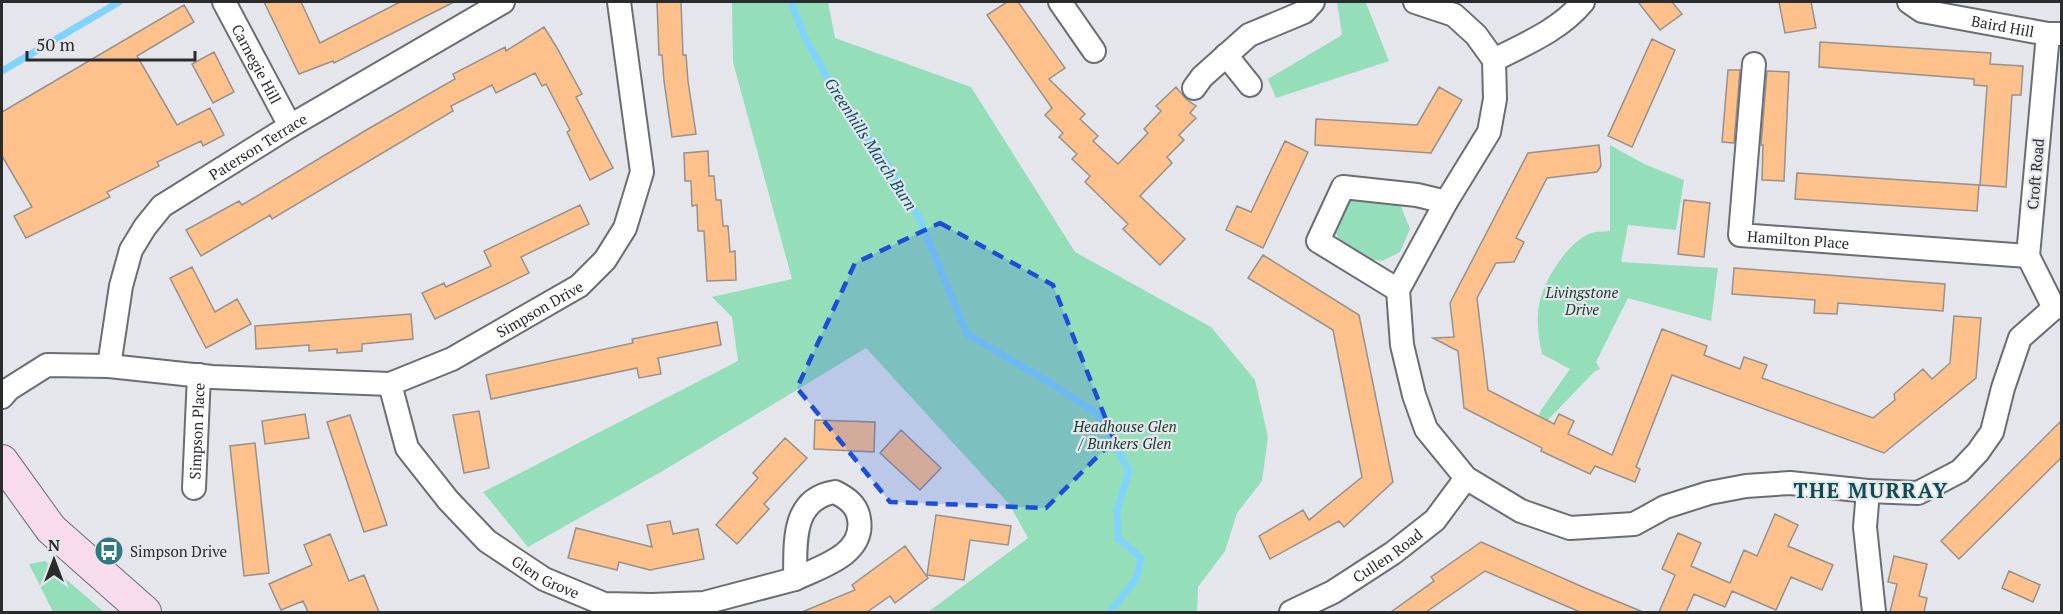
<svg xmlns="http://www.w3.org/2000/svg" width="2063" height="614" font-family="'PT Serif',serif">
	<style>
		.green { fill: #94deba }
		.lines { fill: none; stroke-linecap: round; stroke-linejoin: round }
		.stream { stroke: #80d4fc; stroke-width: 7 }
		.building { fill: #fec18b; stroke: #96918d; stroke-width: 1.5 }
		.street-casing { stroke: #6b6d72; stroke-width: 26 }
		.secondary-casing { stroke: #6b6d72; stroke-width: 34 }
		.street { stroke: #fff; stroke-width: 22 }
		.secondary { stroke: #f8dbec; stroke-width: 32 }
		.marked { fill: #1d4ed8; fill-opacity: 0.2; stroke: #1d4ed8; stroke-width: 4.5; stroke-dasharray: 12 8; stroke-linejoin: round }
		.labels { text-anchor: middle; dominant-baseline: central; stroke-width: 4.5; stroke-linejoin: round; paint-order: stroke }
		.street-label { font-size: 15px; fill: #2a2b2d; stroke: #e4e6ec }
		.park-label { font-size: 15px; font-style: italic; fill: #163b2b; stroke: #e4e6ec }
		.poi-label { font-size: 15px; fill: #2a2b2d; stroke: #e4e6ec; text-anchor: start }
		.water-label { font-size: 16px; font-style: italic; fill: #054e69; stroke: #e4e6ec }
		.district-label { font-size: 21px; font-weight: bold; letter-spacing: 1.5px; fill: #0c4c51; stroke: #e4e6ec }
	</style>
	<rect width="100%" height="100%" fill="#e4e6ec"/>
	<!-- green -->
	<path class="green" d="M732,2H828L835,38L971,87L1075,252L1211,327L1255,380L1268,437L1262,481L1237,513L1225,551L1198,587L1197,612H928L1028,538L1009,504L866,348L666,469L528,547L483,492L738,361L732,317L712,297L792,279L733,62Z
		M1337,2L1366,3L1389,61L1276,98L1268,79L1342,35Z
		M1610,145L1644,164L1684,180L1676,230L1628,225L1621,262L1718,268L1711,321L1628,298L1596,362L1600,369L1595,371L1543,425L1529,444L1541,410L1570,369L1542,354C1539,340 1537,326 1538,312C1540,285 1566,243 1591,233C1597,231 1604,232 1610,231Z
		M1354,199L1399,202L1410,229L1400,252L1382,261L1367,259L1338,239L1335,230L1346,205Z
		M45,561L104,612H53L29,564Z"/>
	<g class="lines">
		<!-- stream -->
		<path class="stream" d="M791,2L805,38L842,103L890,167L920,220L967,334L1052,384L1098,414L1129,471L1117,510L1118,538L1141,558L1136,579L1110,612
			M2,71L119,2"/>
	</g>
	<!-- building -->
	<path class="building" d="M264,2H301L320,43L400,2H454L334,63L333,61L299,74Z
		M657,2H681L683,55H686L688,81L696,134L672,137L664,81L662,55H659Z
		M1007,2H1018L1065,68L1049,79L1085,114L1080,119L1098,136L1093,141L1118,164L1148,133L1144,129L1161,111L1156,106L1176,87L1186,99L1196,106L1190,113L1196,118L1179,135L1184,140L1167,157L1172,163L1140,196L1185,239L1160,265L1123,229L1128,224L1085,182L1090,176L1072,159L1077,154L1059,137L1063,133L1045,115L1052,108L987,15Z
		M1638,2H1672L1682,14L1660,30Z
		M1779,2H1811L1816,28L1785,33Z
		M184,5L194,22L137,56L177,125L210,108L224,135L203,146L201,141L157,162L159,166L107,192L110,197L26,238L14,216L32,207L2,156V112Z
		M544,27L557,48L582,94L576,97L613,168L590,180L567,132L570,130L546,84L542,86L535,73L496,93L492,85L451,106L453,111L272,219L270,215L201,256L186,230L239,201L242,205L368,129L455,79L453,74L505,47L506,51Z
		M1652,39L1675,50L1632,147L1608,136Z
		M1820,42L1991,53L1990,64L2023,66L2021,95H2012L2006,187L1980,185L1987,86L1974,85V79L1819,67Z
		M214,52L234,92L213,103L192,64Z
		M1728,70H1740L1734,143L1722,142Z
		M1767,71L1789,72L1784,181L1762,180L1763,145H1761Z
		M1439,87L1462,100L1431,153L1315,145L1316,119L1417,125Z
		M1285,141L1308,152L1263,248L1226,230L1237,206L1251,212Z
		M1599,145L1601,166L1597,172L1547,178L1516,238L1524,242L1514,262L1496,263L1477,298L1488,390L1554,424L1559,414L1574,421L1568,434L1612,455L1662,329L1707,346L1704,355L1740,369L1744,357L1767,365L1762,378L1873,418L1895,400L1894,394L1923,369L1932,379L1950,363L1954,316L1981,318L1976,378L1884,453L1672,375L1636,467L1640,469L1635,482L1595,466L1590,474L1541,451L1542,448L1464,408L1458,351L1433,338L1454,337L1450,303L1528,153Z
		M708,151L709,176H714L716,200H721L723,226H728L730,252L735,251L736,280L707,281L704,231H698L697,205L692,206L691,181H685L684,153Z
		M1797,173L1979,185L1977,211L1795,199Z
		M1684,200L1710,203L1704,257L1678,254Z
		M580,205L589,224L521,257L529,273L435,319L422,293L444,283L446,287L491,266L484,251Z
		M1263,255L1359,315L1393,482L1344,527L1339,521L1270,559L1259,536L1303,510L1309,520L1362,477L1333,330L1248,278Z
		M192,267L215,312L237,299L251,324L206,348L170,278Z
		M1734,268L1945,284L1943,311L1838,303L1837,314L1814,313L1815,300L1732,294Z
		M411,314L413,339L362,344V351L337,353V349L309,351V345L256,349L255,326Z
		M717,322L721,345L658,358L661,374L639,378L637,368L491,399L486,375L633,343L632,339Z
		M479,411L489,468L464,473L453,415Z
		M305,414L309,438L265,444L262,421Z
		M350,415L387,525L364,532L327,422Z
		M815,420L875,422L874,452L814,449Z
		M2061,421V458L1959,559L1941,541Z
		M901,430L941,468L920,490L880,453Z
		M785,438L807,458L764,504L769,509L737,544L716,525L758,478L753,473Z
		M255,443L269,573L244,576L230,446Z
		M1775,514L1798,525L1788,546L1833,565L1822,590L1791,577L1776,610L1732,591L1725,607L1694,594L1686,612H1659L1675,575L1662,569L1678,533L1701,543L1691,566L1730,583L1744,550L1757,556Z
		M936,515L1011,526L1008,545L970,540L964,580L927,575Z
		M670,521L673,534L698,529L704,559L650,570L619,562L617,570L568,558L576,528L652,547L647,525Z
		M330,534L349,581L364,575L379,612H308L303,601L281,610L269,584L312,565L304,545Z
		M1481,542L1585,588L1643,612H1580L1485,571L1426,612H1391L1434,581L1431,577Z
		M905,546L928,578L895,603L890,596L867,612H802L855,590L852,585Z
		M1894,556L1927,564L1919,596L1927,598L1924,612H1890L1897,584L1888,582Z
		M2009,571L2040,585L2033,602L2002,588Z"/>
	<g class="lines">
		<!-- street casing -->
		<g class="street-casing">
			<g id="street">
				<path id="s1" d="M224,2L290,126"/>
				<path d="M1060,2L1094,51"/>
				<path d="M1415,2L1454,15L1476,35L1494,60L1495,99L1489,132L1446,202L1398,290L1402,345L1414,395L1426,429L1466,478L1521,511L1570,528L1634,524L1665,507L1709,493L1746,486L1790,483L1868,491L1918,493L1960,471L1978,452L1992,432L2003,388L2020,338L2054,308L2062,307"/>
				<path id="s2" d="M1909,2L1922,11L2048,34H2062"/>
				<path d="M2048,34L2028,256L2054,308"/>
				<path d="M1226,55L1250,85"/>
				<path d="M1494,60C1525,44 1560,30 1583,2"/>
				<path id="s3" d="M1754,64L1740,235L2028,256"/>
				<path d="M1194,88L1202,77L1249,35L1304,12L1313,2"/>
				<path d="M1398,290L1318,241L1343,187L1417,195L1446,202"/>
				<path id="s4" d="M109,366L121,286L131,250L145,227L162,206L290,126L503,2"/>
				<path id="s5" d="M390,384L407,448L448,500L487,541L544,579L604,604L652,605L704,603L795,579"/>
				<path id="s6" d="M2,397L9,389L47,365L109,366L212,377L390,384L452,359L579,286L605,260L625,228L642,172L619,2"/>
				<path id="s7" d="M194,488L199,375"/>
				<path d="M1868,491L1865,527L1874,612"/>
				<path d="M835,492C847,498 857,505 859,519C865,555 820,567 795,579C796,545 790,499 835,492Z"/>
				<path id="s8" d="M1291,612L1333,592L1393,553L1435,520L1466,478"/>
			</g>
		</g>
		<!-- secondary casing -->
		<g class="secondary-casing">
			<path id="secondary" d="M2,461L51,529L145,612"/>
		</g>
		<!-- street -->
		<use href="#street" class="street"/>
		<!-- secondary -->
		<use href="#secondary" class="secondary"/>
	</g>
	<!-- marked area -->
	<path class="marked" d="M940,223L1053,285L1114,440L1046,508L890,502L797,388L855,263Z"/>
	<!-- icons -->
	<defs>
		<g id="bus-disc" transform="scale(1.5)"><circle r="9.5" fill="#317980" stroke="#e4e6ec"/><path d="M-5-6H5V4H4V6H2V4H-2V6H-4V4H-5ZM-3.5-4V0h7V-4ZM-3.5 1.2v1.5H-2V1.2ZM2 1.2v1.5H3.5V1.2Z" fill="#fff"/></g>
	</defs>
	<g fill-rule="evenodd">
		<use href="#bus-disc" x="109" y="551"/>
	</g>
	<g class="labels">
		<!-- street labels -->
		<g class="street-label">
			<text stroke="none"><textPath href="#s2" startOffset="98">Baird Hill</textPath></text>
			<text stroke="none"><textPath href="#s1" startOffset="70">Carnegie Hill</textPath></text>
			<text stroke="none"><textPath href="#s4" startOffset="285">Paterson Terrace</textPath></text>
			<text transform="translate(2035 174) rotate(-85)">Croft Road</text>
			<text stroke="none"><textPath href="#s3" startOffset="230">Hamilton Place</textPath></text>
			<text stroke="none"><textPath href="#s6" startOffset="567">Simpson Drive</textPath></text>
			<text stroke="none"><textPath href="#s7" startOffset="57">Simpson Place</textPath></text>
			<text stroke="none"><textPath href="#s8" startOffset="112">Cullen Road</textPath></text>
			<text stroke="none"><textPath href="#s5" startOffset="258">Glen Grove</textPath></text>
		</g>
		<!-- park labels -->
		<g class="park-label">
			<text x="1582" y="292">Livingstone<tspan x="1582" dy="17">Drive</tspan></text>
			<text x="1125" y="426">Headhouse Glen<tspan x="1125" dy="17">/ Bunkers Glen</tspan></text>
		</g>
		<!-- poi labels -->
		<g class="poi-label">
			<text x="130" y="551">Simpson Drive</text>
		</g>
		<!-- water labels -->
		<g class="water-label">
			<text transform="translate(871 144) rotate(57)">Greenhills March Burn</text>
		</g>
		<!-- district labels -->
		<g class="district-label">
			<text x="1871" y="490">THE MURRAY</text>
		</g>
	</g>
	<!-- border -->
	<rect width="2063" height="614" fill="none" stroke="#2a2b2d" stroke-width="6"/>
	<!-- north arrow -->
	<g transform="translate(54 560)" stroke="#e4e6ec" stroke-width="4.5" paint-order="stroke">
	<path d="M0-4.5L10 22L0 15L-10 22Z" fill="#2a2b2d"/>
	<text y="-9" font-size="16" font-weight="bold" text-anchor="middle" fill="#2a2b2d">N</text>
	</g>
	<!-- scale -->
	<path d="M27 51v9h168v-9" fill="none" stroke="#2a2b2d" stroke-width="3"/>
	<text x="36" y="51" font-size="18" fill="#2a2b2d" stroke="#e4e6ec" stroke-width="4.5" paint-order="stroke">50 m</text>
</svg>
